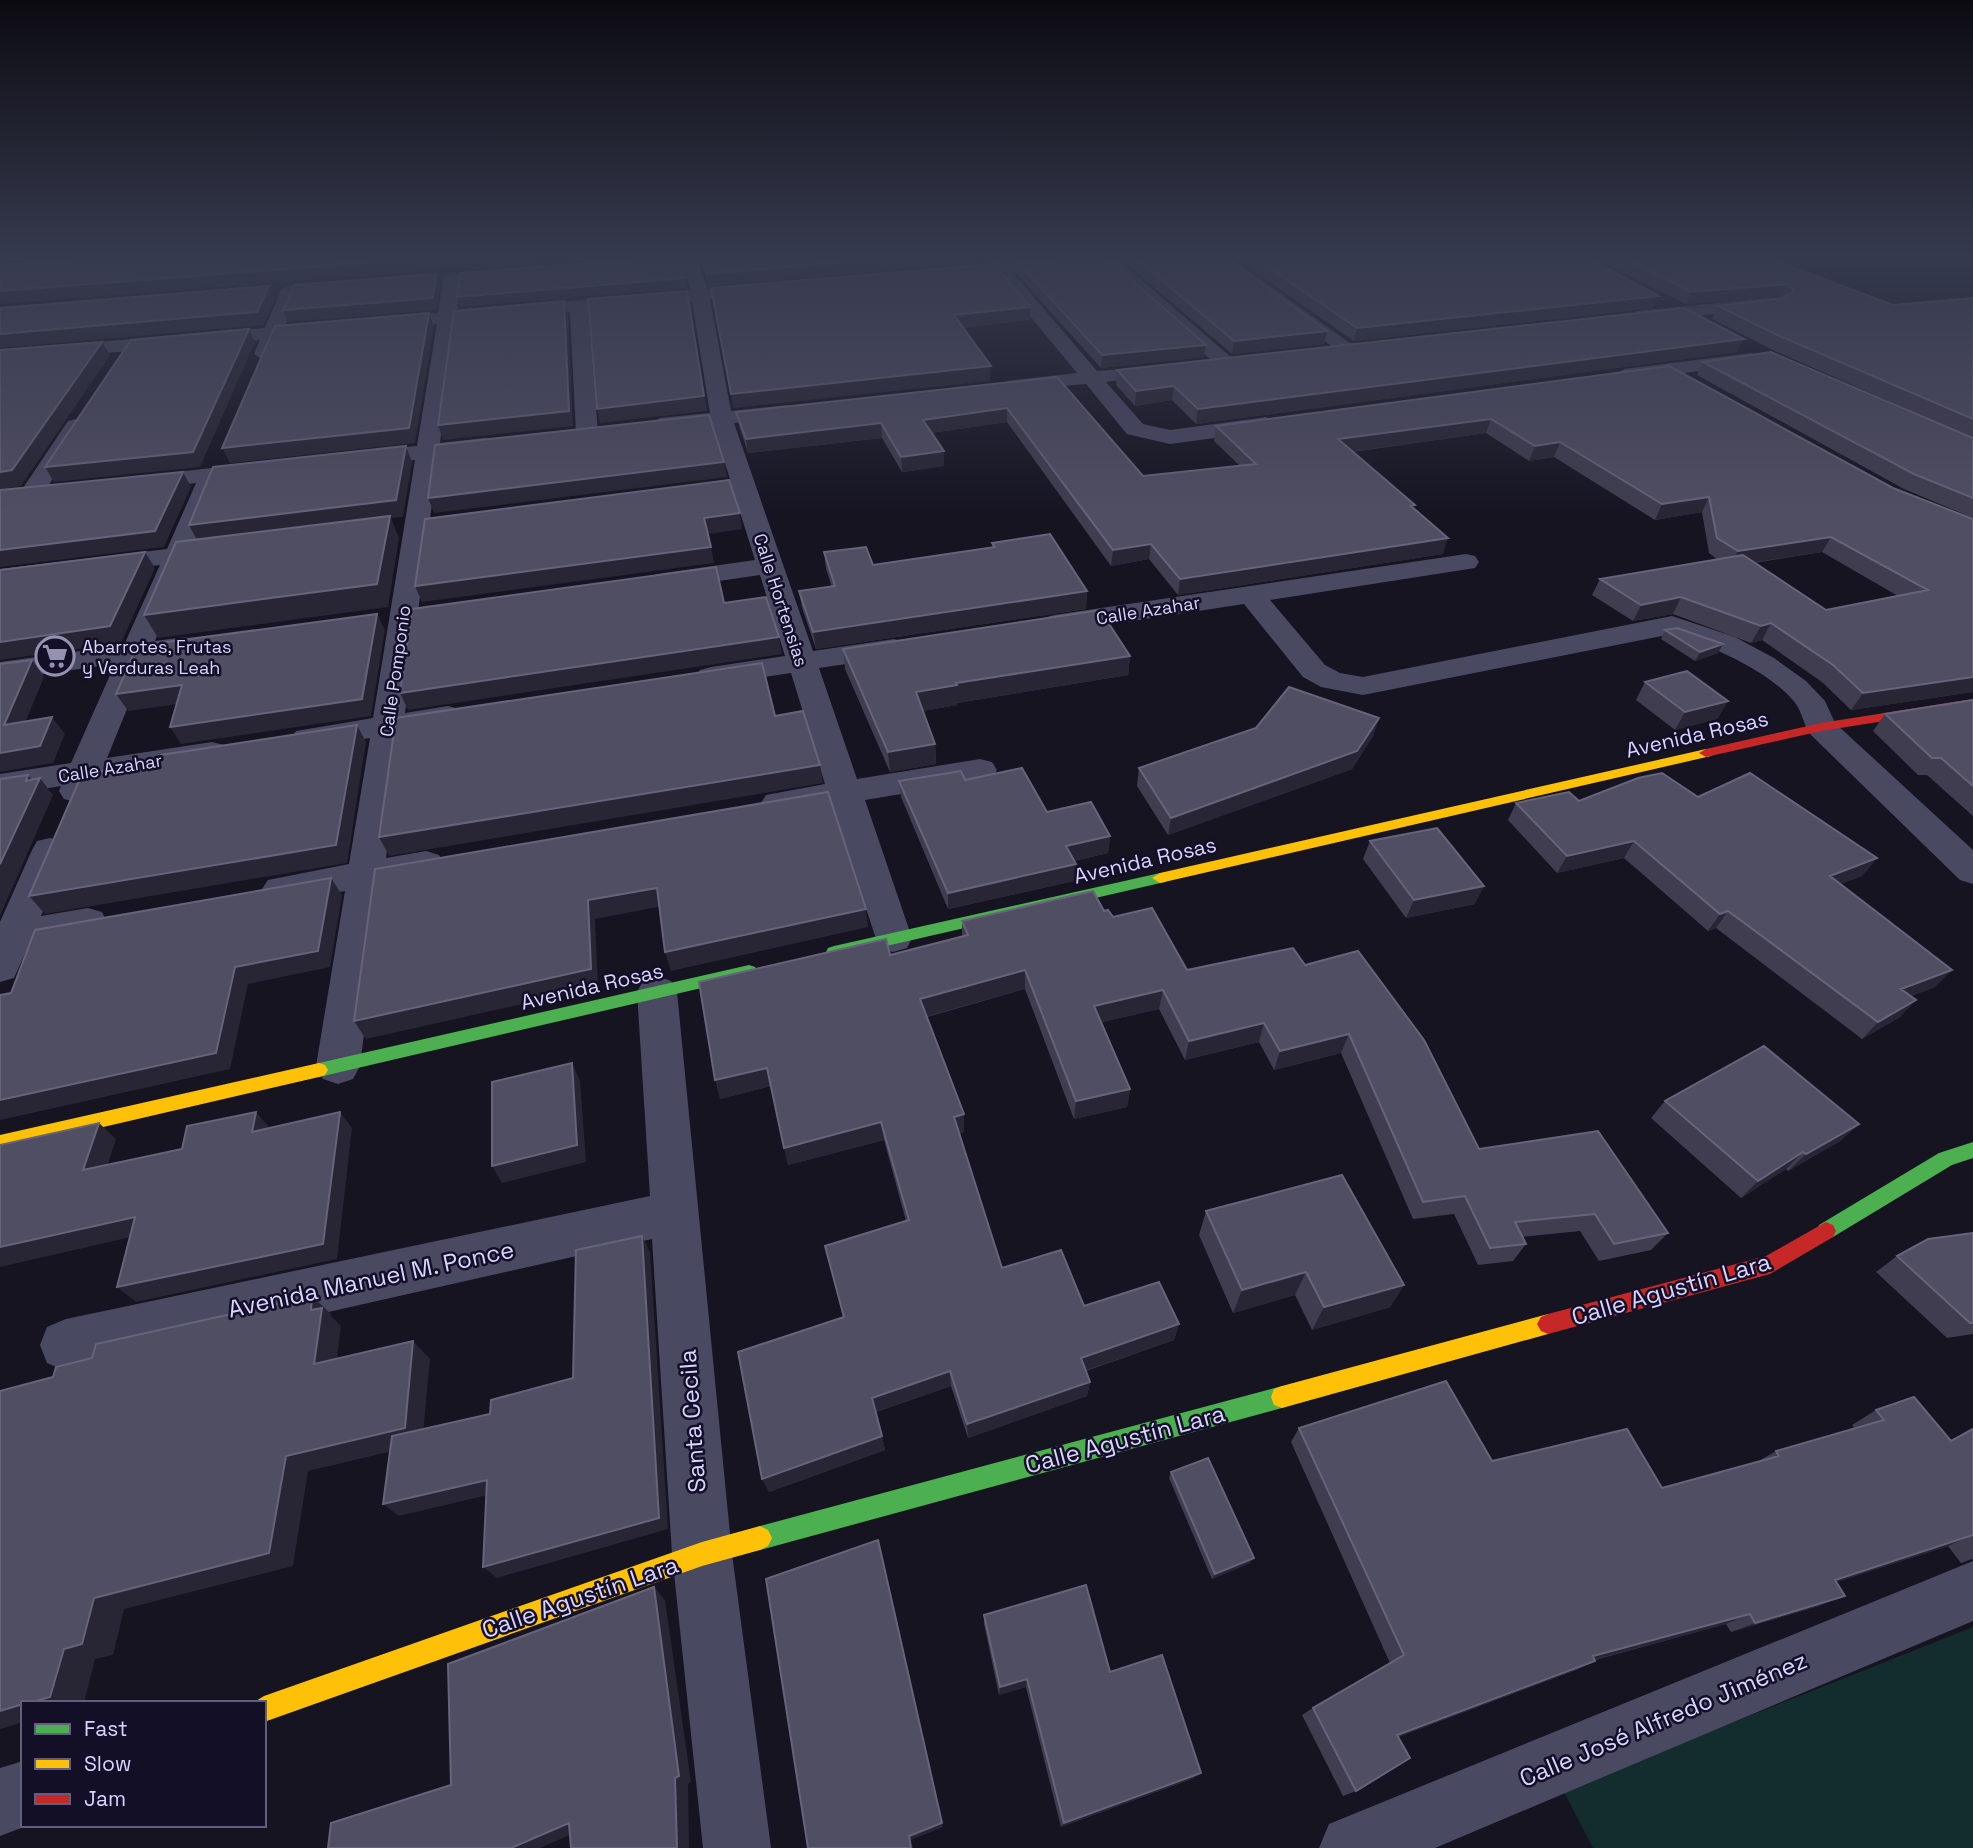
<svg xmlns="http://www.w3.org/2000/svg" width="1973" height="1848" font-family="'Space Grotesk',sans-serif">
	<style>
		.green { fill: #132c2d }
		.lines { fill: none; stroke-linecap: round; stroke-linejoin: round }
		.street { fill: #4a4962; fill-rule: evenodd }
		.fast { fill: #4caf50; fill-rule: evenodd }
		.slow { fill: #ffc107; fill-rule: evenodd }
		.jam { fill: #c62828; fill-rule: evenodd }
		.wall { fill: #403d50; fill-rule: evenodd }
		.shaded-wall { fill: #282635 }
		.building { fill: #504e63; stroke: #66637b; stroke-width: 2 }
		.labels { text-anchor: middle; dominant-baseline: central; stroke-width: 5; stroke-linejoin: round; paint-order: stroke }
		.far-street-label { font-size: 18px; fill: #d9d4ff; stroke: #130f26 }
		.far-poi-label { font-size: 18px; fill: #d9d4ff; stroke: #130f26; text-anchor: start }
		.street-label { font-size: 21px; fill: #d9d4ff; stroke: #130f26 }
		.near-street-label { font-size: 24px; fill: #d9d4ff; stroke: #130f26 }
	</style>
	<rect width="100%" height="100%" fill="#161421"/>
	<!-- green -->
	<path class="green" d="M1973,1627V1848H1593L1563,1790Z"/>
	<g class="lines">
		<!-- street -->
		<path class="street" d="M681,257H697L707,289L765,284L774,289L765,294L710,299L731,411L788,405L799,411L788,417L734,423L813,651L894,639L904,642L909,648L904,654L894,657L819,668L857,779L980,759L992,762L997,770L992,778L980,781L865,800L912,938L907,948L893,952L879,948L832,805L778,814L766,811L761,803L766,795L825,784L791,673L711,685L700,682L696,676L700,670L711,667L785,656L760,575L664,589L654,587L650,581L654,575L664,573L755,560L734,493L679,500L670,498L667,493L670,488L730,479L713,426L660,432L649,425L660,418L710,413L692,301L588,310L598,433L587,440L576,433L570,312L456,323L440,443L485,438L496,445L485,452L438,457L405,713L448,706L459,709L464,716L459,723L403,733L386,858L426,851L439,855L444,864L439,873L383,884L360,1066L353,1079L338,1084L323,1079L316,1066L345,891L281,902L268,898L262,889L268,880L349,864L370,738L307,748L296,745L291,738L296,731L373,718L415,460L357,466L349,464L345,459L349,454L357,452L417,446L437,324L379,330L370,324L379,318L438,313L444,276L453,271L462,276L457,311L690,290Z
			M982,257H999L1004,264L1076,257H1136L1134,261L1122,263L1233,359L1236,363L1233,367H1219L1104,264L1013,273L1097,371L1174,365L1177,369L1174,373L1106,382L1143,424L1170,430L1266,417L1277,424L1266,431L1170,444L1127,434L1086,384L1001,391L998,387L1001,383L1008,381L1077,373L996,275L947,279L938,274L947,269L988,265Z
			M1211,257H1230L1358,349L1355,353H1341Z
			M290,285L299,290L285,326L322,323L331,329L322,335L280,338L271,358L264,360L254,354L260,340L0,362V350L265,328L281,290Z
			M1769,298L1778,303L1775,307L1637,323L1628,317L1637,311Z
			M1752,353L1762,359L1759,363L1624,381L1614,375L1624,369Z
			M76,419L87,426L43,494L40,499H22L19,494L68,421Z
			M262,462L270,464L274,469L270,474L221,481L195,545L220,542L229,544L233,550L229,556L188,562L155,641L185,637L195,640L200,646L195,652L147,660L107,758L212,742L224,745L228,752L224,759L97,780L88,799L76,802L64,799L59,791L61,786L0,796V774L71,763L115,664L0,680V662L124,645L160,565L0,585V569L167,549L196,483L134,490L126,488L122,483L126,478Z
			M1466,554L1475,556L1479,562L1475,568L1270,600L1325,665L1340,673L1363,677L1672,616L1735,637L1774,658L1806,681L1825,701L1835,723L1973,850V884L1960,880L1810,734C1804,725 1802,713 1796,704C1773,673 1715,648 1679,635L1672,634L1363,695L1321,687L1303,677L1244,604L1054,633L1044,630L1040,624L1044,618L1054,615Z
			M50,838L63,841L68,850L41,916L88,908L102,912L107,922L102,932L28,947L14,978L0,982V922L32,850L37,841Z
			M657,976L671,981L677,992L732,1554L771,1848H703L672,1554L652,1239L66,1371L47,1363L40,1345L47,1327L66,1319L650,1196L637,992L643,981Z
			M1973,1561V1621L1435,1848H1319L1329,1824Z
			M23,1761V1825H29L0,1836V1768Z"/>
		<!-- fast -->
		<path class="fast" d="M1160,873L1165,874L1168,878L1165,882L834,958L828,956L826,952L828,948L834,946Z
			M749,965L755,967L757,971L755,975L749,977L319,1077L313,1075L310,1070L313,1065L319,1063Z
			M1973,1142V1158L1952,1165L1833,1237L1826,1240L1819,1237L1816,1231L1819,1225L1939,1153Z
			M1282,1386L1290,1389L1293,1397L1290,1405L1282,1408L760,1550L752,1546L748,1538L752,1530L760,1526Z"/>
		<!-- slow -->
		<path class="slow" d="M1706,749L1713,753L1711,756L1160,883L1152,878L1160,873Z
			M319,1063L325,1065L328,1070L325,1075L319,1077L0,1151V1135Z
			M1548,1314L1555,1317L1559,1324L1555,1331L1548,1334L1282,1408L1274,1405L1271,1397L1274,1389L1282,1386Z
			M760,1526L768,1530L772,1538L768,1546L760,1550L702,1566L264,1722V1703H253L264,1696L702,1542Z"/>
		<!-- jam -->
		<path class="jam" d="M1973,699V707L1821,731L1706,757L1699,753L1706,749L1821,723Z
			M1826,1222L1833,1225L1836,1231L1833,1237L1770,1274L1548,1334L1541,1331L1537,1324L1541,1317L1548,1314L1766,1256Z"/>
	</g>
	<!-- wall -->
	<path class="wall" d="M699,257H982V262L709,286Z
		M1129,257H1134L1327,331L1324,344L1232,354L1128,265Z
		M1234,257H1586L1653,308L1354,341Z
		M1592,257H1765L1893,305L1973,298V518L1904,489L1697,375L1703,362L1954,430L1775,351L1712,319L1718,306L1783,298L1782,296L1686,304Z
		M1018,263L1206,345L1204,357L1101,368L1017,274Z
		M1737,352L1196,424L1172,400L1135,406L1116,385L1117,370Z
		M1669,366L1893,488L1973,692L1851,710L1822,682L1762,640L1751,643L1673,614L1633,621L1592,595L1600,579L1718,560L1709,553L1702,512L1655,520L1554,457L1529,461L1486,433L1352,452L1414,509L1443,554L1178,595L1149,559L1111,566L1007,422L931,433L944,451V466L902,472L882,438L748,453L739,426L736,412L1057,377L1143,476L1240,466L1214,441L1216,426ZM1822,552L1898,596L1826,610L1754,563Z
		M992,543L1087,591L1086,609L816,649L802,608L799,591L832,587L826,569L824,552L873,565L992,547Z
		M1665,630L1718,653L1695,661L1661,639Z
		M843,649L1130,656L1128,675L957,703V705L923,711L935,744L936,764L890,772L845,669Z
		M1645,682L1728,701L1717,719L1675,730L1636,700Z
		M1973,700V816L1927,775H1918L1873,731L1885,714Z
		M1379,718L1373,736L1352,769L1168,835L1137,786L1139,768Z
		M965,780L1110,836L1108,853L1074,861L1076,864L1074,881L948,909L901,797L899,781Z
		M1698,797L1877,858L1862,876L1840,884L1935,987L1911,996L1900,1017L1862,1039L1716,928L1708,931L1624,858L1557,873L1508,820L1516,803Z
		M1370,841L1475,904L1406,918L1363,859Z
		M1104,911L1187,970L1305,965L1479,1149L1668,1233L1651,1250L1599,1261L1580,1231L1522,1237L1526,1244L1513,1261L1478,1265L1454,1214L1413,1219L1341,1053L1274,1070L1259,1042L1185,1060L1159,1009L1102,1022L1130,1089L1127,1107L1074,1119L1025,989L927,1017L964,1132L959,1134L1002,1268L1084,1306L1179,1324L1174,1340L1086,1371L1090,1382L1087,1396L968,1438L951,1386L876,1412L885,1450L769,1492L843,1317L825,1246L906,1221L884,1140L788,1165L771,1086L720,1099L890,955L962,936V921Z
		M1665,1101L1859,1124L1840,1141L1788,1171L1786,1169L1741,1198L1651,1118Z
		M1206,1211L1404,1285L1390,1307L1312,1330L1295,1295L1233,1313L1199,1235Z
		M1973,1233V1334L1947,1338L1876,1272L1897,1256Z
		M1876,1410L1951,1441L1973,1429V1560L1972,1559L1961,1563L1948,1546L1836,1582L1819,1606L1731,1632L1726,1624L1595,1660V1661L1576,1670L1398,1737L1356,1791L1343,1796L1302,1715L1313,1708L1390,1663L1291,1442L1299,1428L1662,1488L1757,1462L1776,1451L1854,1428L1852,1425Z
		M1171,1472L1250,1563L1212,1579L1169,1478Z
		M984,1615L1110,1672L1194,1778L1061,1827L1026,1687L999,1695L984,1624Z"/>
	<!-- shaded-wall -->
	<path class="shaded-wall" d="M0,257H72L0,262Z
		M441,257H597L0,304V291Z
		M901,257H982V262L709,286L707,274Z
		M1005,257H1044L1005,260Z
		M436,274L440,285L437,310L288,322L283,310Z
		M685,278L687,288L460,307L457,297Z
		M1788,284L1782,296L1686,304L1691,292Z
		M269,286L275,299L263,325L0,348V334Z
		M687,291L707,411L600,423L597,409Z
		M1659,296L1653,308L1354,341L1357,328Z
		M564,301L568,314L573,426L443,440L438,425Z
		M1030,307V320L954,329V315Z
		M429,313L434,326L415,443L230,463L222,448Z
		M249,329L255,342L200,467L54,482L45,467Z
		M1327,331L1324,344L1232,354L1234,341Z
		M1744,339L1737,352L1196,424L1198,409Z
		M102,342L110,355L21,486L0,489V472Z
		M1206,345L1204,357L1101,368L1102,355Z
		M991,366L990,381L733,408L731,394Z
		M1174,386L1172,400L1135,406L1136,391Z
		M1007,408V422L923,434V420Z
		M1491,419L1486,433L1334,454L1338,439Z
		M881,423L882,438L748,453L746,439Z
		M1560,442L1554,457L1529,461L1535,446Z
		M406,446L412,462L403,517L391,518L399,538L388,607L158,638L144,615L198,542L189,525Z
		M944,451V466L902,472L901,457Z
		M724,462L727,477L434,513L428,498Z
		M183,472L191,487L164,547L0,567V550Z
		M1709,497L1702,512L1655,520L1662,504Z
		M740,513L742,529L708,534L704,518Z
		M1831,537L1822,552L1729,566L1738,551Z
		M1448,538L1443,554L1178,595L1180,579Z
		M1151,544L1149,559L1111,566L1113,550Z
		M711,547L714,563L422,602L415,586Z
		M145,552L155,568L121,643L0,660V642Z
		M1087,591L1086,609L816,649L813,632Z
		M1681,597L1673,614L1633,621L1641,605Z
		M377,614L385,630L371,716L181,744L170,727Z
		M1771,623L1762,640L1751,643L1761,626Z
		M779,637L782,654L408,710L400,693Z
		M1723,644L1718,653L1695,661L1700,652Z
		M1130,656L1128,675L957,703V705L918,712L916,692L956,683Z
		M32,660L44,677L17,742L4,725Z
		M1973,677V692L1851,710L1863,693Z
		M182,685L193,702L128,711L116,694Z
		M1728,701L1717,719L1675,730L1685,712Z
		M52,717L65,734L53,763L0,772V753Z
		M1379,718L1373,736L1352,769L1168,835L1171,818Z
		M357,725L366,742L347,863L45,914L29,896Z
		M935,744L936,764L890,772L888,752Z
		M820,765L823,783L389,856L379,837Z
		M28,775L36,786L40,778L53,795L0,916V864Z
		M1110,836L1108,853L1064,863L1066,846Z
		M1634,841L1624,858L1557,873L1567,856Z
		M1877,858L1862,876L1816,893L1830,876Z
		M1076,864L1074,881L948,909V893Z
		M331,878L342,895L330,967L248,984L230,1069L0,1120V1100L235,967Z
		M1484,886L1475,904L1406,918L1414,900Z
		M657,888L663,906L595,919L598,987L366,1039L354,1021L588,900Z
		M866,909L868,927L671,971L665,952Z
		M1728,911L1716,928L1708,931L1720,914Z
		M1025,970V989L921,1018L920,999Z
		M1952,970L1935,987L1885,1006L1901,989Z
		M1163,990L1159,1009L1092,1024L1094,1006Z
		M1916,1000L1900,1017L1862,1039L1878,1022Z
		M1264,1023L1259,1042L1185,1060L1189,1041Z
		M1349,1034L1341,1053L1274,1070L1280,1051Z
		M572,1063L580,1081L586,1162L502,1183L492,1166Z
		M767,1068L771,1086L720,1099L715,1080Z
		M1130,1089L1127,1107L1074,1119L1076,1101Z
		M256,1112L270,1128L252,1132Z
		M340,1112L352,1128L337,1259L136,1302L117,1287Z
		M964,1114V1132L955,1135L954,1117Z
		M881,1122L884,1140L788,1165L784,1148Z
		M99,1123L116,1139L101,1186L83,1170Z
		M1859,1124L1840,1141L1788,1171L1806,1154Z
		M1803,1152L1786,1169L1741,1198L1758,1181Z
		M135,1217L153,1232L0,1267V1247Z
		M642,1236L650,1252L668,1529L497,1578L483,1567Z
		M1306,1272L1295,1295L1233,1313L1242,1290Z
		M1404,1285L1390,1307L1312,1330L1324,1307Z
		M312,1296L331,1314V1316L341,1326L334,1381L314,1364L311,1310Z
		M1179,1324L1174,1340L1078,1373L1081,1358Z
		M413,1341L430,1359L422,1444L308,1471L293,1566L124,1609L113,1655L95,1659L84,1703H29L64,1649L94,1598L286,1456Z
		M950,1371L951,1386L875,1412L872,1398Z
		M1090,1382L1087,1396L968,1438L967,1424Z
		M882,1436L885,1450L769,1492L762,1479Z
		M487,1480L500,1492L399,1516L383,1504Z
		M1973,1535L1948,1546L1810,1591L1835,1580Z
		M881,1551L943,1827L911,1840L913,1848H911L909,1836Z
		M1254,1558L1250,1563L1212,1579L1215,1574Z
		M654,1587L665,1600L691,1782L688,1784L689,1848H677Z
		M1845,1596L1819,1606L1731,1632L1755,1623Z
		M1750,1614L1726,1624L1574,1665L1593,1656Z
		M1595,1661L1576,1670L1384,1742L1397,1735Z
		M1027,1679L1026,1687L999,1695L1000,1687Z
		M23,1704V1722L0,1729V1711Z
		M1201,1773L1194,1778L1061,1827L1064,1823Z
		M569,1823L586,1828L540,1848H511Z"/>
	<!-- building -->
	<path class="building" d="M106,257H441L0,291V265Z
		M667,257H679L685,278L457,297L460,273Z
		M701,257H901L707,274Z
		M1090,257H1105L1206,345L1102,355L1018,263Z
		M1134,257H1225L1327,331L1234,341Z
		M1253,257H1586L1659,296L1357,328Z
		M1620,257H1765L1893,305L1973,298V419L1782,337L1718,306L1783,298L1794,291L1788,284L1691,292Z
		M994,264L1030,307L954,315L991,366L731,394L711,288Z
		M436,274L433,298L283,310L294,285Z
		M269,286L257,312L0,334V308Z
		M687,291L704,396L597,409L588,299Z
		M564,301L569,411L438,425L454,311Z
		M1684,308L1744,339L1198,409L1174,386L1136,391L1117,370Z
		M429,313L409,428L222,448L275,326Z
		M249,329L193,452L45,467L131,340Z
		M102,342L12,470L0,472V350Z
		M1771,352L1973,438V498L1914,474L1703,362Z
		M1669,366L1893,488L1973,519V677L1863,693L1833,665L1771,623L1761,626L1681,597L1641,605L1600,579L1743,555L1826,610L1928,590L1831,537L1738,551L1717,538L1709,497L1662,504L1560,442L1535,446L1491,419L1338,439L1415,505L1411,506L1448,538L1180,579L1151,544L1113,550L1007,408L923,420L944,451L901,457L881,423L746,439L736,412L1057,377L1143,476L1256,464L1216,426Z
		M709,415L724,462L428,498L435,445Z
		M406,446L396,500L189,525L213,467Z
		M183,472L155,531L0,550V490Z
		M729,480L740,513L704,518L711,547L415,586L425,519Z
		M390,516L377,584L144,615L176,542Z
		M1050,534L1087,591L813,632L799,591L835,586L824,552L866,547L873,565L995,547L992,543Z
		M145,552L110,626L0,642V570Z
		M716,567L724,603L766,597L779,637L400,693L412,609Z
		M1100,610L1130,656L956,683L957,685L916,692L935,744L888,752L843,649Z
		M377,614L362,699L170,727L182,685L116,694L137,646Z
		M1677,628L1723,644L1700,652L1665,630Z
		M32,660L4,725L52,717L40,746L0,753V664Z
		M762,663L775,716L803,711L820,765L379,837L396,718Z
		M1687,671L1728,701L1685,712L1645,682Z
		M1289,687L1379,718L1357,751L1171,818L1139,768L1256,728Z
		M1973,700V786L1941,758H1932L1885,714Z
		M357,725L336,845L29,896L82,774L159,762L161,755Z
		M1022,768L1047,812L1091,802L1110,836L1066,846L1076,864L948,893L899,781L961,771L965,780Z
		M1662,773L1698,797L1750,773L1877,858L1830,876L1952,970L1901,989L1916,1000L1878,1022L1728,911L1720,914L1634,841L1567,856L1516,803L1569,792L1579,801L1638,778Z
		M28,775L26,781L40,778L0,864V779Z
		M828,792L866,909L665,952L657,888L588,900L591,969L354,1021L375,869Z
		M1437,828L1484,886L1414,900L1370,841Z
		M331,878L318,951L235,967L216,1053L0,1100V995L11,993L35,930Z
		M1093,891L1104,911L1108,910L1113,917L1152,908L1187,970L1293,948L1305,965L1358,951L1424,1040L1479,1149L1598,1131L1668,1233L1614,1244L1595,1214L1515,1222L1526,1244L1490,1248L1465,1196L1423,1202L1349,1034L1280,1051L1264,1023L1189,1041L1163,990L1094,1006L1130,1089L1076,1101L1025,970L920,999L964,1114L954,1117L1002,1268L1061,1250L1084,1306L1159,1282L1179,1324L1081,1358L1090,1382L967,1424L950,1371L872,1398L882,1436L762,1479L738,1352L844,1317L825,1246L909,1220L881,1122L784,1148L767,1068L715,1080L699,982L886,939L890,955L968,935L962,921Z
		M1764,1046L1859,1124L1806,1154L1803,1152L1758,1181L1665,1101Z
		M572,1063L577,1145L492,1166V1082Z
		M256,1112L252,1132L340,1112L323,1244L117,1287L135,1217L0,1247V1145L99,1123L83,1170L182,1149L187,1126Z
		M1342,1175L1404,1285L1324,1307L1306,1272L1242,1290L1206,1211Z
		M1973,1233V1323H1970L1897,1256L1928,1239Z
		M642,1236L659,1518L483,1567L487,1480L383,1504L392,1436L490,1414L491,1400L573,1378L576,1250Z
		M312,1296L311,1310L322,1308L314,1364L413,1341L405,1428L286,1456L269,1553L94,1598L82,1644L64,1649L50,1697L29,1703H23V1704L0,1711V1391L53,1377L56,1367L92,1358L96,1344Z
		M1446,1381L1492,1461L1627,1429L1662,1488L1779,1456L1776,1451L1884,1420L1876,1410L1914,1397L1951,1441L1973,1429V1535L1835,1580L1845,1596L1755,1623L1750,1614L1593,1656L1595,1661L1397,1735L1410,1758L1356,1791L1313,1708L1404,1655L1299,1428Z
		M1208,1458L1254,1558L1215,1574L1171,1472Z
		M878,1540L942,1823L909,1836L911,1848H808L766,1579Z
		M1086,1585L1110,1672L1162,1655L1201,1773L1064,1823L1027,1679L1000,1687L984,1615Z
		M654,1587L679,1776L675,1778L677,1848H571L569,1823L511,1848H328L331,1823L451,1785L448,1664Z"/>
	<!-- sky -->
	<linearGradient id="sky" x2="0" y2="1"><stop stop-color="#0c0b12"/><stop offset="0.5" stop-color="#363a4e"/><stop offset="1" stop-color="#363a4e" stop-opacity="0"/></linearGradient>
	<rect width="1973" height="516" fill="url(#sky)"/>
	<!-- icons -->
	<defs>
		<g id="supermarket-ring" transform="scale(2.0125)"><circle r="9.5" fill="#130f26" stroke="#9591b1" stroke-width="1.5"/><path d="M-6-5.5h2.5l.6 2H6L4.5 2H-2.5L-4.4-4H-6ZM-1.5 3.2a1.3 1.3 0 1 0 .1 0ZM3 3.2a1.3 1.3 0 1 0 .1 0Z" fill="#9591b1"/></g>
	</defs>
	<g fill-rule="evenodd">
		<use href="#supermarket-ring" x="55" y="656"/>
	</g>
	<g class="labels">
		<!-- far-street labels -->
		<g class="far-street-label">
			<text transform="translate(781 600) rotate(72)">Calle Hortensias</text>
			<text transform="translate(1148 610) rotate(-9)">Calle Azahar</text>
			<text transform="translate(395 671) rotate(-82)">Calle Pomponio</text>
			<text transform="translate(110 768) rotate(-9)">Calle Azahar</text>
		</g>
		<!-- far-poi labels -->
		<g class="far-poi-label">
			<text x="82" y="646">Abarrotes, Frutas<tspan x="82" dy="21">y Verduras Leah</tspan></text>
		</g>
		<!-- street labels -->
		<g class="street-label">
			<text transform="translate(1697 734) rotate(-13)">Avenida Rosas</text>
			<text transform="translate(1145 860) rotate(-13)">Avenida Rosas</text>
			<text transform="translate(592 986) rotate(-13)">Avenida Rosas</text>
		</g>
		<!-- near-street labels -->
		<g class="near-street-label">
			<text transform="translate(371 1279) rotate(-12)">Avenida Manuel M. Ponce</text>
			<text transform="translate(1671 1289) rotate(-16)">Calle Agustín Lara</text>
			<text transform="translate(692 1421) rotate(-94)">Santa Cecila</text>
			<text transform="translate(1125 1439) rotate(-15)">Calle Agustín Lara</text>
			<text transform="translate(580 1597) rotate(-19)">Calle Agustín Lara</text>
			<text transform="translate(1663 1719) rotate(-23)">Calle José Alfredo Jiménez</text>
		</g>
	</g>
	<!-- legend -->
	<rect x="21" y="1701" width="245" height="126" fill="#130f26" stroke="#625e7d" stroke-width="2"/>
	<rect x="35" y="1724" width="35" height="10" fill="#4caf50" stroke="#625e7d" stroke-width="2"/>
	<text x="84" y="1736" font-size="21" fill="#d9d4ff">Fast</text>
	<rect x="35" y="1759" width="35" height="10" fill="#ffc107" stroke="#625e7d" stroke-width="2"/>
	<text x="84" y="1771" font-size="21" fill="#d9d4ff">Slow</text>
	<rect x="35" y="1794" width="35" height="10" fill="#c62828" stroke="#625e7d" stroke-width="2"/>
	<text x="84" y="1806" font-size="21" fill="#d9d4ff">Jam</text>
</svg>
